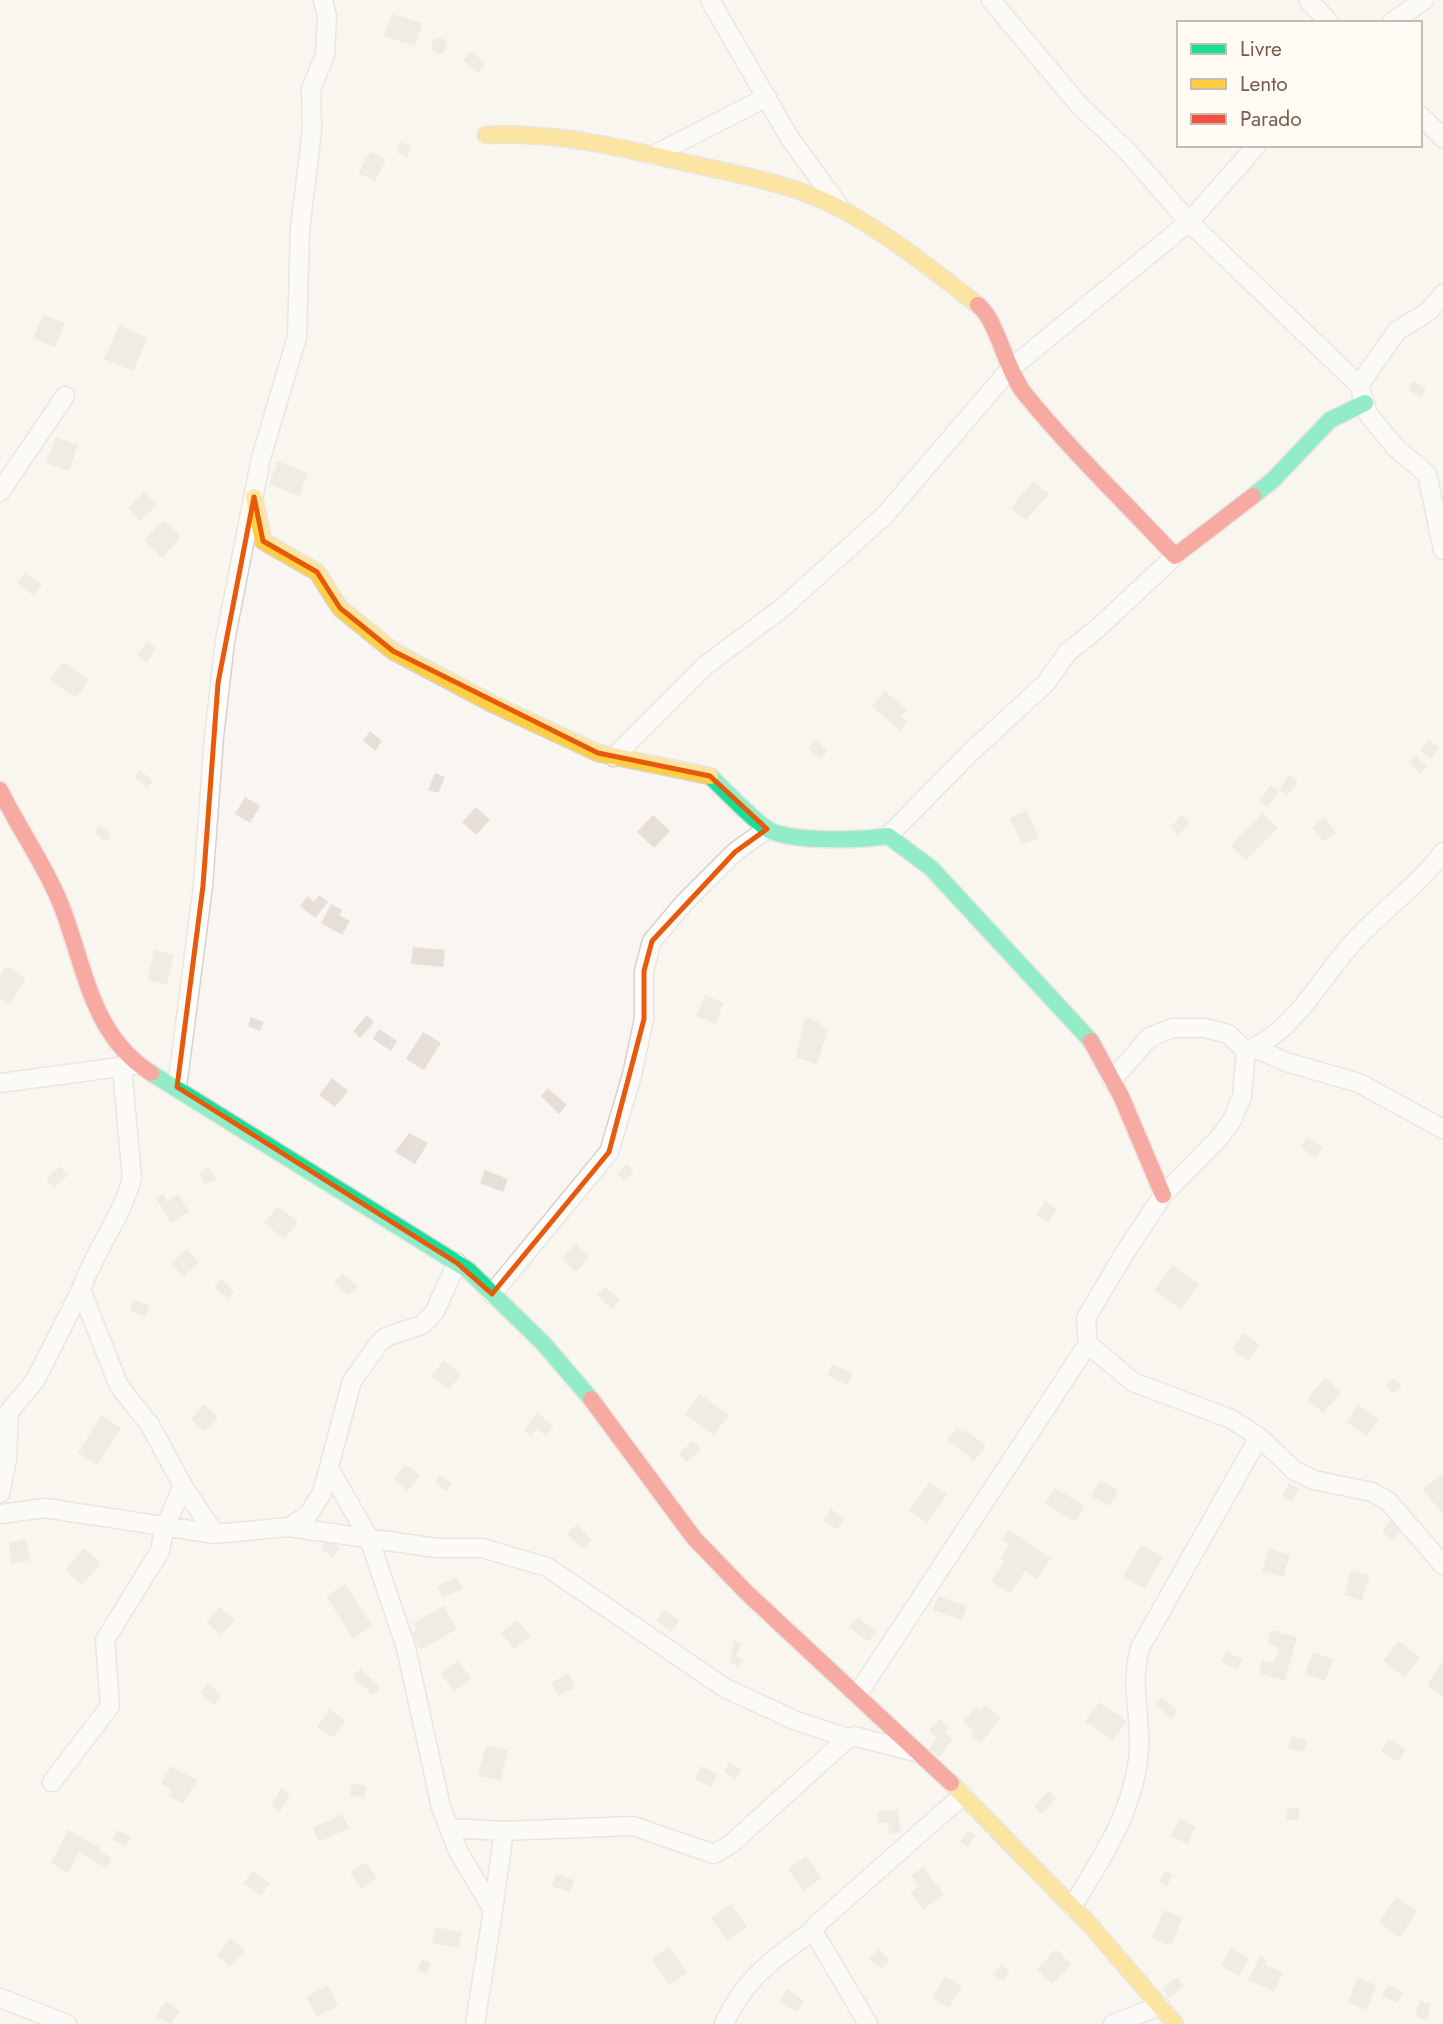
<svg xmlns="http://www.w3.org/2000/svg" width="1443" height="2024" font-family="Jost,sans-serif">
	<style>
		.building { fill: #e6ded7 }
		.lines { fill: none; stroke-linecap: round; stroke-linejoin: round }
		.street-casing { stroke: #d7d1cb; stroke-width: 21 }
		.fast-casing { stroke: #d9d2cb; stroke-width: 19 }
		.slow-casing { stroke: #d9d2cb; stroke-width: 19 }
		.jam-casing { stroke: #d9d2cb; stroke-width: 19 }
		.street { stroke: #fefefd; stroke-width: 18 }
		.fast { stroke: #16e098; stroke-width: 16 }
		.slow { stroke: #ffcf43; stroke-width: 16 }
		.jam { stroke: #f24e42; stroke-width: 16 }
		.marked { fill: none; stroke: #e8590c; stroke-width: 5; stroke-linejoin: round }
	</style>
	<rect width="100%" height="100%" fill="#f9f5f0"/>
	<!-- building -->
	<path class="building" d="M392,14L422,23L415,46L384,36Z
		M431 46a8 8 0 1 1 16 0a8 8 0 1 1-16 0Z
		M470,51L486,63L479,73L463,60Z
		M400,142L411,146L408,157L397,153Z
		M370,152L386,160L375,181L358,173Z
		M43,315L65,323L55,347L33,338Z
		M119,325L148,338L133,371L104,359Z
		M1413,381L1426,388L1421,397L1408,390Z
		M56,437L78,445L69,471L46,463Z
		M278,461L308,473L299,496L269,484Z
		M1033,481L1049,494L1026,520L1011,508Z
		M145,492L157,505L140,521L128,508Z
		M163,520L181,537L162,558L144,541Z
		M25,572L42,585L34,596L17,583Z
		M146,642L156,648L147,663L137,656Z
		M63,662L89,680L76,698L50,680Z
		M885,691L907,710L901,716L907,722L900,731L872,706Z
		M370,731L382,741L375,751L363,741Z
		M815,740L828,750L821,759L808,749Z
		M1429,740L1439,748L1431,759L1420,750Z
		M1415,755L1427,766L1421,774L1408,763Z
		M140,770L153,781L147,788L134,777Z
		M435,773L445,777L438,793L428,790Z
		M1289,775L1298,782L1287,796L1279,790Z
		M1271,785L1279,792L1267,807L1259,801Z
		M245,797L260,806L250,823L235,814Z
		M476,807L490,820L476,835L462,822Z
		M1027,810L1039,838L1022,845L1010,818Z
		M1263,813L1278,828L1246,860L1231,846Z
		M653,815L670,831L654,848L637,832Z
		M1182,815L1190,823L1178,835L1170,827Z
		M1324,817L1336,832L1324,842L1312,828Z
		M100,825L111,835L105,842L94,832Z
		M319,895L328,902L315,918L300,906L307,896L314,902Z
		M331,904L342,910L339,915L350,921L342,935L321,923Z
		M413,947L445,950L443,967L411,964Z
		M155,950L174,955L167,985L147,980Z
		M6,966L26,978L10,1005L0,999V975Z
		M705,995L724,1003L715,1024L696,1016Z
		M367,1015L374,1022L360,1038L353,1031Z
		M251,1017L264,1022L260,1031L248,1026Z
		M805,1017L821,1023L820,1027L828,1030L817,1064L796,1057Z
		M379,1029L397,1041L391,1051L373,1039Z
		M423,1032L441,1043L424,1070L406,1059Z
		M332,1078L348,1091L335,1107L319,1095Z
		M548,1088L567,1105L559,1114L541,1096Z
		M409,1133L428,1143L415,1164L395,1152Z
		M1308,1137L1323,1148L1316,1158L1300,1147Z
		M627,1164L634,1171L625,1181L617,1174Z
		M60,1166L68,1175L54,1188L46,1179Z
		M209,1167L216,1179L205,1185L199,1173Z
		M485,1170L508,1179L503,1192L480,1183Z
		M163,1193L167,1201L178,1194L189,1212L171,1223L156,1198Z
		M1046,1201L1057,1209L1048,1223L1036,1214Z
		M278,1206L298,1222L284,1239L264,1223Z
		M575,1244L590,1256L576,1272L562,1259Z
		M187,1249L199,1263L183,1277L171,1263Z
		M1172,1265L1199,1284L1181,1309L1154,1290Z
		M342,1273L358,1286L349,1296L334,1283Z
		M222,1279L234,1292L227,1299L214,1287Z
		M605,1287L620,1300L612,1309L597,1295Z
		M134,1300L150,1306L146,1317L130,1311Z
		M1244,1333L1260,1345L1248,1361L1232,1349Z
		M444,1360L461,1374L449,1390L431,1376Z
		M832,1364L853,1373L848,1385L827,1375Z
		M1325,1378L1342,1392L1323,1413L1307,1399Z
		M1392,1378L1402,1386L1394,1394L1385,1386Z
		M700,1394L729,1415L714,1435L685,1414Z
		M204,1404L218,1417L205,1432L191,1419Z
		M1358,1405L1379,1419L1367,1436L1347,1422Z
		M537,1413L554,1426L546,1436L537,1429L531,1436L524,1430Z
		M101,1415L121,1428L97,1465L78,1453Z
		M957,1428L963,1433L966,1430L986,1446L974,1461L947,1439Z
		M693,1441L701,1450L686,1462L679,1453Z
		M405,1464L420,1475L408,1491L393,1480Z
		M1443,1473V1515L1423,1489Z
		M440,1475L452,1483L447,1491L435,1483Z
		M1099,1480L1118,1490L1109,1506L1091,1496Z
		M930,1482L947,1495L927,1523L909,1510Z
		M1289,1483L1299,1489L1292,1501L1282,1495Z
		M1055,1488L1085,1506L1075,1522L1045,1504Z
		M831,1509L845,1518L837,1530L823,1521Z
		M1390,1520L1401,1527L1393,1540L1382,1532Z
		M577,1524L592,1540L583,1549L567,1534Z
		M1009,1530L1051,1559L1037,1579L1025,1571L1010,1594L991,1581L1004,1562L1000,1559L1009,1545L1002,1540Z
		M26,1539L31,1560L11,1564L9,1543Z
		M328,1539L340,1548L333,1558L321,1549Z
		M1141,1545L1163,1557L1145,1589L1123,1576Z
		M84,1548L101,1563L82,1585L65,1570Z
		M1269,1548L1290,1555L1283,1577L1262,1571Z
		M1351,1570L1370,1575L1362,1601L1344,1595Z
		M457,1577L463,1588L443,1598L437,1587Z
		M345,1584L372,1626L353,1639L326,1596Z
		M938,1596L967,1606L962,1620L933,1610Z
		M444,1606L457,1629L420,1650L411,1633L417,1630L414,1623Z
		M220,1607L235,1620L221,1635L206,1622Z
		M664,1609L680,1621L671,1632L656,1620Z
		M858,1617L876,1632L868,1642L849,1627Z
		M517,1620L531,1636L514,1650L501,1633Z
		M1271,1630L1297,1637L1285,1681L1259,1673L1263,1660L1274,1663L1279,1647L1267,1644Z
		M734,1640L741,1644L736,1656L742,1659L739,1667L729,1663Z
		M1399,1641L1420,1658L1404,1677L1383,1660Z
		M1226,1651L1242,1659L1237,1670L1221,1661Z
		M1313,1652L1333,1659L1325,1681L1305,1674Z
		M1443,1660V1697L1427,1686Z
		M458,1661L471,1678L454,1691L441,1674Z
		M360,1669L380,1687L373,1695L353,1677Z
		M568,1673L576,1686L559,1696L551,1683Z
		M207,1683L222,1695L215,1705L200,1693Z
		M1162,1697L1178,1711L1172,1719L1155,1705Z
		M1099,1702L1127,1721L1112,1741L1085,1721Z
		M985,1705L1001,1718L981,1743L971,1735L975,1731L963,1722L975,1707L980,1711Z
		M330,1709L345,1721L332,1738L317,1727Z
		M939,1719L949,1727L945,1732L953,1739L939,1757L929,1749L937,1738L929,1731Z
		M1291,1736L1307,1740L1304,1752L1288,1748Z
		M1389,1739L1406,1750L1398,1762L1381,1751Z
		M486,1745L508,1751L500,1781L478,1775Z
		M729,1762L741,1769L736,1779L724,1772Z
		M171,1766L197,1780L183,1804L168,1796L172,1790L161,1784Z
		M701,1766L718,1774L711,1787L695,1779Z
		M352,1783L366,1786L364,1798L350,1795Z
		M281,1788L290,1794L280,1812L271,1806Z
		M1048,1791L1056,1798L1042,1814L1034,1807Z
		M1288,1807L1300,1809L1298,1821L1286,1819Z
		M898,1809L901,1833L889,1834L888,1822L878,1823L877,1812Z
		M342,1814L349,1828L319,1842L313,1828Z
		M1179,1819L1196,1827L1188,1844L1171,1836Z
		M68,1830L101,1848L99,1851L112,1858L107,1868L79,1853L68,1873L51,1863Z
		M117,1830L131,1837L126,1846L112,1839Z
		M968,1830L976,1835L968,1847L960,1842Z
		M806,1856L822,1878L804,1891L788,1869Z
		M366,1862L377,1878L361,1889L350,1873Z
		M923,1867L944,1894L923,1910L910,1892L919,1886L911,1876Z
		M1165,1870L1173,1875L1167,1886L1159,1882Z
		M253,1871L270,1884L260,1896L243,1883Z
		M556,1874L574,1880L570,1892L552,1886Z
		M1396,1897L1417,1911L1400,1937L1379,1923Z
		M731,1904L747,1927L727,1941L711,1918Z
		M1164,1910L1183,1918L1170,1946L1152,1937Z
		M435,1927L462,1932L458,1948L432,1943Z
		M231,1938L245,1950L230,1967L216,1955Z
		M669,1947L687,1973L669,1985L652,1959Z
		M1231,1948L1249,1958L1239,1976L1221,1966Z
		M878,1949L890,1960L881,1969L869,1959Z
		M1056,1949L1071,1964L1052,1984L1037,1969Z
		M1260,1956L1267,1960L1265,1964L1283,1973L1274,1992L1248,1980Z
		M422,1959L431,1963L427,1974L417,1970Z
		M1001,1964L1010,1971L1003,1981L993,1974Z
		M945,1976L962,1986L949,2008L932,1998Z
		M1177,1977L1184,1986L1169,1998L1162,1989Z
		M1357,1978L1376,1985L1367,2010L1348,2003Z
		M327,1985L338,2005L317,2017L306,1997Z
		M1387,1985L1403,1992L1398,2003L1382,1996Z
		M788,1989L804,2001L796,2012L779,2000Z
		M166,2001L180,2011L171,2024L155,2017Z
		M1420,2001L1431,2004L1426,2020L1415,2016Z"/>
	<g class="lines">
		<!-- street casing -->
		<g class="street-casing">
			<path id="street" d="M710,0L789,137L839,206
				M991,0L1079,105L1128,152L1189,222L1359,385
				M1308,0L1330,23
				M1391,23L1424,0
				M1420,115L1443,138
				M654,155L767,97
				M1443,294L1429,311L1397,331L1359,385L1368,414L1396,448L1427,474L1443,550
				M0,492L65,396
				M614,757L705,666L781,609L885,515L1010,369L1189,222L1257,145
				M888,836L972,751L1046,683L1067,653L1098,628L1175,556
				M1255,1048L1286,1062L1359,1083L1443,1129
				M122,1068L132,1178C122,1217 94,1251 81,1290L119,1386L150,1425L183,1486L215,1534
				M1112,1080L1150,1037L1173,1028H1205L1228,1034L1246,1051
				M0,1083L134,1065
				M177,1087L203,886L214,737L225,641L261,458L297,337L300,229L312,130L311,89L325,55L327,16L323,0
				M492,1294L609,1152L632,1075L644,1019V971L652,941L685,902L735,852L767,829
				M1088,1344L1133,1382L1231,1419L1259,1437L1295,1471L1314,1480L1372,1492L1389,1502L1443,1565
				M330,1470L369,1538L406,1648L441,1807L458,1851L493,1910L475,2024
				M0,1493L7,1459L9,1412L36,1379L81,1290
				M0,1514L45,1508L215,1534L289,1527L308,1515L322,1493L352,1381L380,1342L388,1336L422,1325L434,1313L457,1263
				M289,1527L437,1548H482L547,1567L725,1688L794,1720L848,1738
				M857,1695L1088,1344L1086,1318L1124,1254L1163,1195L1220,1137L1232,1120L1242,1096L1246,1051C1297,1031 1322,974 1359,936C1386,908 1420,883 1443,852
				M52,1782L110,1706L105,1640L160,1551L164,1529L183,1486
				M449,1828L504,1831L633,1826L714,1854L731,1844L848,1738L854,1736L915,1752
				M1072,1907C1102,1858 1136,1807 1139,1749C1141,1715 1129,1679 1141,1646L1259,1437
				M493,1910L504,1831
				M0,1998L67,2024
				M724,2024C743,1980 776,1956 814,1930
				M868,2024L815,1934V1926L963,1795
				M1113,2024L1160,2006"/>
		</g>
		<!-- fast casing -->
		<g class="fast-casing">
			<path id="fast" d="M1253,496L1273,480L1330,420L1365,403
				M710,776C728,793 746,813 766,828C787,843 862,840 888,836L931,868L1091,1041
				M151,1073L468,1270L543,1343L591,1399"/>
		</g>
		<!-- slow casing -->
		<g class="slow-casing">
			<path id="slow" d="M486,135C558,131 626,149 696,165C746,176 797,185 843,210C892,237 934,271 978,305
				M254,497L263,541L317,572L340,608L393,651L493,704L598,753L710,776
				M951,1783L1091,1926L1175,2024"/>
		</g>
		<!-- jam casing -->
		<g class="jam-casing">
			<path id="jam" d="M978,305C997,319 1006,371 1025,394C1071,451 1125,502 1175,556L1253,496
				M0,790C18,827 43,862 59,900C85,962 89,1034 151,1073
				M1091,1041L1121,1096L1163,1195
				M591,1399L694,1538L747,1593L951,1783"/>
		</g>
		<!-- street -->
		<use href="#street" class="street"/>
		<!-- fast -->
		<use href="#fast" class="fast"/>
		<!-- slow -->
		<use href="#slow" class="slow"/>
		<!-- jam -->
		<use href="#jam" class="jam"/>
	</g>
	<!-- marked area -->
	<path d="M0 0H1443V2024H0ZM254,497L263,541L317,572L340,608L393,651L598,753L710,776L767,829L735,852L652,941L644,971V1019L609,1152L492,1294L457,1263L177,1087L203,886L218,683Z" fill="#f9f5f0" fill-opacity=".55" fill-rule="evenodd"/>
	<path class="marked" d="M254,497L263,541L317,572L340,608L393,651L598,753L710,776L767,829L735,852L652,941L644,971V1019L609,1152L492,1294L457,1263L177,1087L203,886L218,683Z"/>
	<!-- legend -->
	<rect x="1177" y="21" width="245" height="126" fill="#fffaf3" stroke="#cabbb1" stroke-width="2"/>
	<rect x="1191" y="44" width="35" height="10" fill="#16e098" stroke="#cabbb1" stroke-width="2"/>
	<text x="1240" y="56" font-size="21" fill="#7a5c4d">Livre</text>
	<rect x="1191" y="79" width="35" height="10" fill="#ffcf43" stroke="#cabbb1" stroke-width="2"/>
	<text x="1240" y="91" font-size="21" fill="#7a5c4d">Lento</text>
	<rect x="1191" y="114" width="35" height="10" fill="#f24e42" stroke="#cabbb1" stroke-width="2"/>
	<text x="1240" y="126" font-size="21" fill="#7a5c4d">Parado</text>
</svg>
